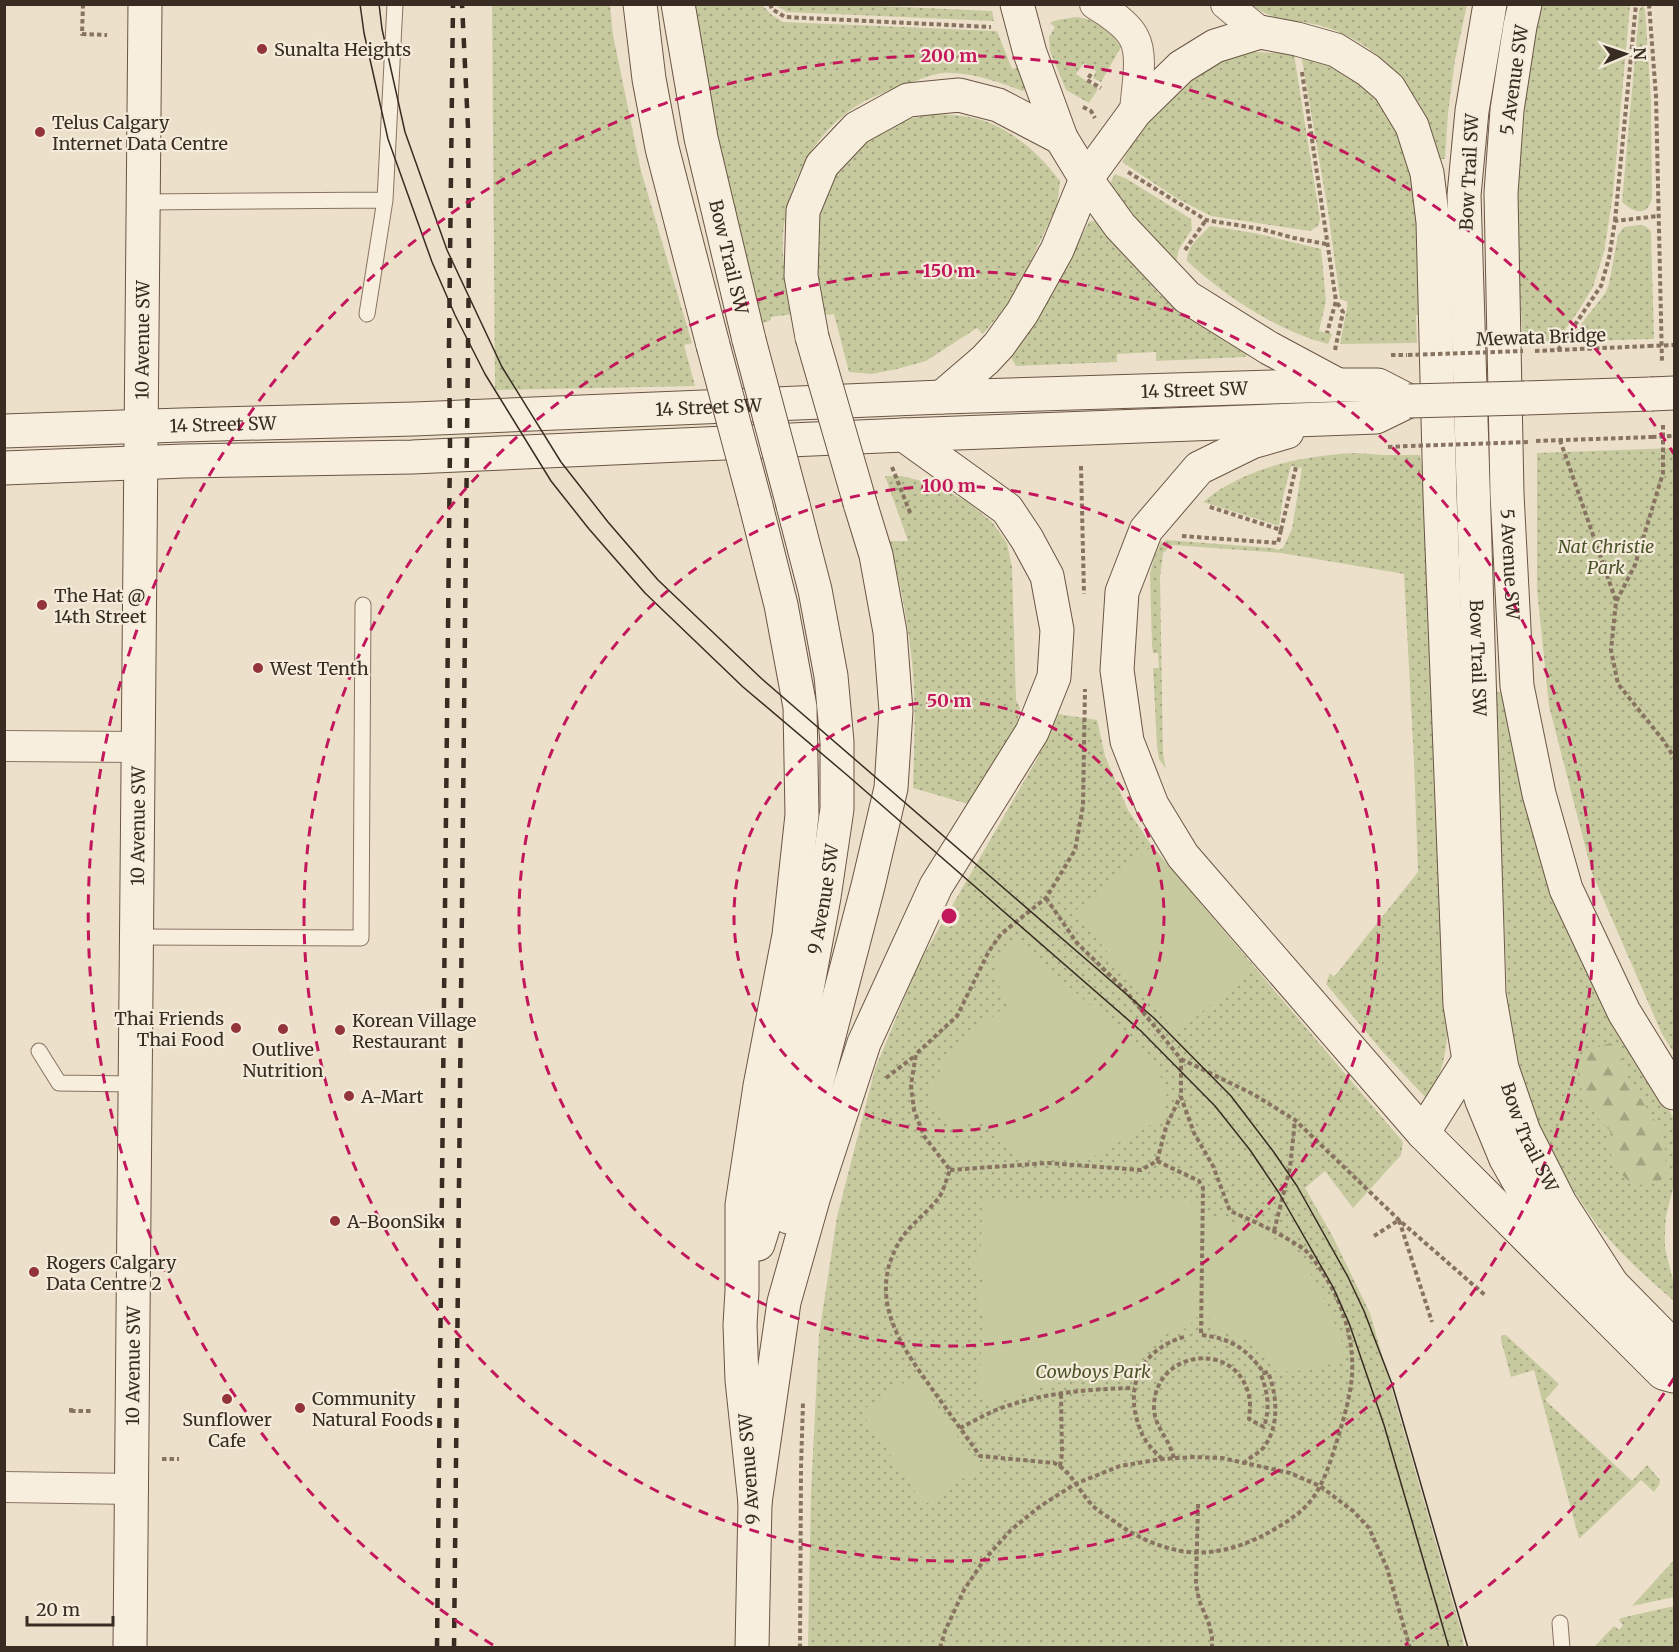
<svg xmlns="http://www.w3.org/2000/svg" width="1679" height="1652" font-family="Merriweather,serif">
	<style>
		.grass { fill: url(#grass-dots) }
		.forest { fill: url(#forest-firs) }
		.garden { fill: #c7ca9f }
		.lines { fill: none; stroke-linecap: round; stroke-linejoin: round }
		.lane-casing { stroke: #887360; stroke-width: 17 }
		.street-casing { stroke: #887360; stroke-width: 32 }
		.secondary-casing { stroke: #6a5543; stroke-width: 35 }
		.path { stroke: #887360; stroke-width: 4; stroke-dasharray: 4.5 3; stroke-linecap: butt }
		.lane { stroke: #f7eede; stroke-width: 15 }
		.street { stroke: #f7eede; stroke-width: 30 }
		.secondary { stroke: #f7eede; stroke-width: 33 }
		.tram { stroke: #392c22; stroke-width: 1.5 }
		.rail { stroke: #392c22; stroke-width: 4.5; stroke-dasharray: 10 10; stroke-linecap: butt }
		.secondary-bridge-casing { stroke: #6a5543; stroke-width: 35; stroke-linecap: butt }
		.path-bridge { stroke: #887360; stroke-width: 4; stroke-dasharray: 4.5 3; stroke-linecap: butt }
		.secondary-bridge { stroke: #f7eede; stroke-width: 33 }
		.ring { fill: none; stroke: #c2185b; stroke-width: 3; stroke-dasharray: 10 8 }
		.poi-dot { fill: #923439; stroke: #f4ebda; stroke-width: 2 }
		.labels { text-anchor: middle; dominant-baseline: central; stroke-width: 4.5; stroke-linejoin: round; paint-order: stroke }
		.poi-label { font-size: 18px; fill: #392c22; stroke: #f4ebda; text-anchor: start }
		.street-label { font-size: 18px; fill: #392c22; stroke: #f4ebda }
		.park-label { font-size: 18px; font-style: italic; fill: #4c542a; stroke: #f4ebda }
		.centre { fill: #c2185b; stroke: #f4ebda; stroke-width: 3 }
		.ring-label { font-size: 18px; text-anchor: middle; font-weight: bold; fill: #c2185b; stroke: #f4ebda; stroke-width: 4.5; stroke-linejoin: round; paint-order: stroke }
	</style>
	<defs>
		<pattern id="grass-dots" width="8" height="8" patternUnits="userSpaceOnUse" patternTransform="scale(1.5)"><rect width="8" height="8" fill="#c7ca9f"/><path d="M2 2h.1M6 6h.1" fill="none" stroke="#a3a481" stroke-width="1.8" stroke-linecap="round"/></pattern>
		<pattern id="forest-firs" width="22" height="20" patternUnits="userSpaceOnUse" patternTransform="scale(1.5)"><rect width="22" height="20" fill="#c7ca9f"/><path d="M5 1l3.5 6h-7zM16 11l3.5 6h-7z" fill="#a3a481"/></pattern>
	</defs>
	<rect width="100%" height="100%" fill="#ece0cb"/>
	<!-- grass -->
	<path class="grass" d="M836,4L992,11L994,21L787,12L778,7L780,5Z
		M492,5H610L613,35L641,171L692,343L684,345L695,386L495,390Z
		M690,5H762L772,15L783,22L997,31L1012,69L1020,67L1028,85L1023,91C999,82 967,71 942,73C929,75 915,81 903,86C890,90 877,95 865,101C821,125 793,171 785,219C779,248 786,285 793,314L771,317V320L760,324L735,237Z
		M1252,5H1467L1455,60L1448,113L1445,159H1440C1434,138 1427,115 1414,96C1394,64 1361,38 1325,27C1307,21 1284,22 1267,14C1262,12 1257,8 1252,5Z
		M1534,5H1630L1613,194L1604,252L1593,287L1577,313L1556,342L1523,343L1518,261L1510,195Z
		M1643,5L1645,10L1651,100L1652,198C1648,217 1634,213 1622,202L1638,23L1639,10Z
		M1076,17C1099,20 1108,27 1121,47L1101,82L1093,78L1096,71L1084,63L1076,74L1098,89L1089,103L1066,90L1050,51L1049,37L1055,27L1050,23L1057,20Z
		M1255,52L1294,54L1320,219L1318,226L1310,231L1211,216L1178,199L1122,162L1137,135L1169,95L1210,65L1231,57Z
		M1301,54L1327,63L1354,81L1372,95L1387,113L1397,131L1417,196L1423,315H1416L1417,343L1340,344L1348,302L1340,299L1328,211Z
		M935,114C950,115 964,115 978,119C1011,128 1040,154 1060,181L1057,206L1013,298L983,334L977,328L926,361L897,369L872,374L849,372L834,314L824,315L814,257L820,206L839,167L865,140L901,120Z
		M1115,174L1127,179L1191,219L1192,229L1179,249L1176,262L1108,187Z
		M1092,221H1095L1099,224L1160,295L1201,325L1246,352L1247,355L1245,357L1156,361V352L1117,354V362L1016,366L1009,354L1048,301L1089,222Z
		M1639,225L1645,226L1651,231L1654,339L1581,341L1575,332L1606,292L1609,284L1618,235L1624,227Z
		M1210,226L1254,233L1321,249L1326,301L1319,331L1332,334L1328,344C1274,329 1228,298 1187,261C1187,245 1199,238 1210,226Z
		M1674,448V1053L1662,1034L1592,873L1549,706L1537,589V453Z
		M1356,453L1384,455H1420L1426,487L1448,1031C1445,1057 1442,1077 1426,1098L1382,1051L1326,984L1330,973L1334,977L1418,872L1414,762L1404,574L1281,553L1172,545L1163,553L1160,577L1163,754L1166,769L1159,759L1157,746L1153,668H1159L1158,653H1153L1152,646L1150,574L1154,558L1161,542L1164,543L1166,540L1273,548L1279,550L1283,548L1292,529L1302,468L1291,466L1283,497L1279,526L1203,502C1211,496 1218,490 1226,486C1266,463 1312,455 1356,453Z
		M885,476H902L933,484L966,501L992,522L1007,543L1012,567L1016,700L1020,708L1016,729L968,804L913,788C914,750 916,711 913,673C909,628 901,584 889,541H908Z
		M1502,691L1513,710L1663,1100L1674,1118V1185L1666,1216L1665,1231V1248L1674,1285V1301C1651,1281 1628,1261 1608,1238C1597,1226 1587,1211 1578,1197C1535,1133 1515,1068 1507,992L1495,693Z
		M1058,714L1097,720L1105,756L1128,810L1152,846L1403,1142L1401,1155L1353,1208L1325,1171L1305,1188L1332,1235L1370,1313L1462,1634L1464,1647L808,1648L811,1492L819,1335L837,1217L875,1069L919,963L1037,759Z
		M1506,1335L1559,1384L1545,1400L1632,1481L1647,1465L1660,1480L1659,1485L1654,1492L1641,1480L1579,1539L1534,1370L1511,1377L1501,1340V1336Z
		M1674,1560V1597L1632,1606Z
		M1674,1606V1647H1594L1614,1626L1619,1630L1623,1625L1619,1620L1621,1618Z"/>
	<!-- forest -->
	<path class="forest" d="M1610,1043L1617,1048L1622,1064L1630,1082L1662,1132L1665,1150L1666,1174L1661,1180L1636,1186C1616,1174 1606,1154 1611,1131C1601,1124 1596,1115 1590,1105C1571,1075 1573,1054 1610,1043Z"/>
	<!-- garden -->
	<path class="garden" d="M1152,846L1254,968L1176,1034L1074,912Z
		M1018,941L1147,1056L1168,1088L1161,1119L1085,1161L1017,1158L995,1138L990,1121L952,1127L927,1098L949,1052L1007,1005L994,974L999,958Z
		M982,1198L1191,1202L1211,1218L1250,1226L1273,1233L1272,1238L1300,1253L1328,1307L1345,1350L1336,1363C1315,1368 1296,1373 1275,1371C1263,1345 1240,1334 1213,1328V1318L1192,1317L1191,1328C1160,1329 1138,1352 1125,1378C1080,1376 1031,1386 990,1405L979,1390L983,1317L978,1303V1290L984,1278L970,1271L981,1248Z
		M916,1375L978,1468L924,1505L861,1411Z"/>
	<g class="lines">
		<!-- lane casing -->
		<g class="lane-casing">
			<path id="lane" d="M143,202L385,200
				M367,314L385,200L395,4
				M137,937L361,938L363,605
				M39,1051L59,1083L135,1084
				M1560,1623L1562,1648"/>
		</g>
		<!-- street casing -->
		<g class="street-casing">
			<path id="street" d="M1095,4C1107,11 1128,25 1134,38C1144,56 1136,91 1135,112
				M1226,4L1260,32
				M4,746L138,747
				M4,1487L133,1489"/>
		</g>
		<!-- secondary casing -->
		<g class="secondary-casing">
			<g id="secondary">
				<path d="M640,4L649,79L662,148L713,345"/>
				<path id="s1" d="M678,4L701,138L749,340"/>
				<path d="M1017,4L1030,53L1061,138L1086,179L1120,226L1187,297L1269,348L1336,384"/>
				<path id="s2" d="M1490,4L1472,111L1464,195L1489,994L1502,1068L1524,1132L1560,1203L1612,1284L1674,1347"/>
				<path id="s3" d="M1525,4L1520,26L1507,110L1501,193L1507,494L1517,686L1539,794L1566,889L1624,1012L1674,1093"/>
				<path d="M812,337L801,276L803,211L822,165L857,128L908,100L959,95L998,105L1061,138"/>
				<path d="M942,397L985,360L999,345L1022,313L1057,250L1086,179L1135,112L1181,67L1215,46L1260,32L1297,39L1336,50L1368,70L1389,88L1412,126L1427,173L1433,222L1440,496L1460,1005L1469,1060L1482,1101L1506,1159L1532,1205L1563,1246L1588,1273L1612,1284"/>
				<path d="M1525,398L1651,394"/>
				<path id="s4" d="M4,431L181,425L414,419L942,397L1338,385H1378L1409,401"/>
				<path d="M1287,432L1252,442L1199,468L1146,530L1122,592L1117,670L1127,741L1152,805L1183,856L1423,1133L1663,1373L1674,1376"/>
				<path d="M4,468L184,461L412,457L904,435L1376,417L1409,401"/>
				<path d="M1423,1133L1469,1060"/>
				<path d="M788,1217L807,1120L868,886L891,788L896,711L890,632L876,555L860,503"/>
				<path id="s5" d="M758,1244L763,1228L824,897L837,809V742L831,676L815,590L793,505"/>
				<path d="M755,1503L784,1302L814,1196L864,1043L936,886L1032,732L1054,677L1057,630L1047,576L1027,539L1007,509L904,435"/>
				<path id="s6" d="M130,1648L145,4"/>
				<path d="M752,1648L755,1503L742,1380L740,1325L742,1291V1205L760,1086L789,935L802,815L800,707L781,605L755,502"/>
			</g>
		</g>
		<!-- path -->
		<path class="path" d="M83,4L82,34L107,35
			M770,4L772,9L785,17L991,27
			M1649,4L1656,96L1662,363
			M1302,72L1336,301L1327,333
			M1091,74L1087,80L1101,88
			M1083,107L1091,111L1095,118
			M1128,172L1206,220L1261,229L1294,238L1326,244
			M1615,221L1636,4
			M1185,250L1206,220
			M1335,350L1343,312L1336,301
			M1558,350L1601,286L1609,258L1615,221L1658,216
			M1535,351L1649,346
			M1391,355H1407
			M1663,425V473L1635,565L1616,602L1611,650L1618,684L1663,740L1674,757
			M1560,440L1616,601
			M1536,441L1652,437
			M1388,447L1408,446
			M1081,466L1084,594
			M892,467L911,515
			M1281,530L1296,467
			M1182,536L1278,543L1281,530L1207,506
			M1046,898L1077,943L1125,990L1181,1059V1097L1194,1133L1213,1166L1230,1211C1251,1220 1271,1229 1291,1241C1296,1244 1302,1247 1306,1251C1336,1284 1355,1331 1352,1376C1350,1399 1342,1425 1335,1447C1329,1466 1322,1488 1308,1504C1296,1517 1279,1527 1264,1535C1239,1548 1209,1556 1181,1551C1155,1546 1132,1535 1111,1519C1105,1515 1098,1511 1093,1506C1079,1492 1072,1471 1054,1463L980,1456C965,1435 950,1414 935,1393C904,1350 868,1303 896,1248C905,1228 924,1216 937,1200C944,1192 946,1179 950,1170L924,1136L914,1110L911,1085L916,1054L957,1016L989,951L1001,934L1046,898L1075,850L1083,806L1085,689
			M1181,1059L1253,1094L1295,1120L1399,1220L1486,1296
			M886,1078L916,1055
			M1157,1161L1199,1181L1203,1188L1201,1335C1231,1338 1247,1349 1264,1373L1268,1372C1277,1395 1280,1425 1264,1447C1259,1453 1251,1457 1245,1462
			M950,1170L1048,1163L1141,1170L1157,1161L1166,1127L1180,1097
			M1274,1231L1290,1168L1295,1120
			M1374,1236L1399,1220L1432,1322
			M71,1408V1414
			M71,1411H92
			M960,1428C976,1420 993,1410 1010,1405C1051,1392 1091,1389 1134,1388
			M1174,1458C1172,1452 1170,1446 1167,1441C1161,1430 1154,1421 1154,1407C1154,1352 1232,1339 1248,1392C1251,1401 1250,1410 1249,1419L1264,1427C1270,1408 1268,1393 1261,1375L1264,1373
			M162,1459H179
			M1162,1459C1153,1450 1144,1441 1140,1429C1123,1385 1142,1348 1187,1336
			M1060,1466L1062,1454L1061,1393
			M1198,1504L1196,1584L1199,1600L1209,1624L1212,1637V1648
			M800,1648L801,1467L803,1402
			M940,1648L945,1631L964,1590L984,1560L1011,1530L1039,1507L1075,1484L1120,1466L1162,1459L1193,1457L1222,1458L1290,1473L1320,1486L1353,1511L1369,1528L1387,1568L1410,1648"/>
		<!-- lane -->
		<use href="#lane" class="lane"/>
		<!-- street -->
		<use href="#street" class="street"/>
		<!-- secondary -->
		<use href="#secondary" class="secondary"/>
		<!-- tram -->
		<path class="tram" d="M360,4L364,33L388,139L432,262L455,315L485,374L551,481L589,529L645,593L743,687L847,775L1141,1031L1215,1106L1250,1150L1279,1193L1333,1287L1349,1323L1384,1425L1449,1648
			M379,4L382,29L405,132L447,250L502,367L561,462L608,522L658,580L762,679L1154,1018L1231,1096L1273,1151L1297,1186L1348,1277L1364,1311L1392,1384L1468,1648"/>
		<!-- rail -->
		<path class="rail" d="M437,1648L450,444L449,345L453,4
			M454,1648L469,255L468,127L462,4"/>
		<!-- secondary-bridge casing -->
		<g class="secondary-bridge-casing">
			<path id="secondary-bridge" d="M812,337L860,503
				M749,340L793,505
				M713,345L755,502
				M1651,394L1674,393
				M1409,401L1525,398"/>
		</g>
		<!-- path-bridge -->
		<path class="path-bridge" d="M1649,346L1674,345
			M1408,355L1523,351
			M1652,437L1674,436
			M1411,446L1528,442"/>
		<!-- secondary-bridge -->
		<use href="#secondary-bridge" class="secondary-bridge"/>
	</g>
	<!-- distance rings -->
	<g class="ring">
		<circle cx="949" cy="916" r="215"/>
		<circle cx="949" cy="916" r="430"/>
		<circle cx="949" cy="916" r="645"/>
		<path d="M1674 1378A860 860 0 0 1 1405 1645M493 1645A860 860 0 1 1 1674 454"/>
	</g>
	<!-- markers -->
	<g class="poi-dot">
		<circle cx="262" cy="49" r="6"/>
		<circle cx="40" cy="132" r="6"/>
		<circle cx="42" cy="605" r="6"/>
		<circle cx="258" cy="668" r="6"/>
		<circle cx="236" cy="1028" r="6"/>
		<circle cx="283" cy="1029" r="6"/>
		<circle cx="340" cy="1030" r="6"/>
		<circle cx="349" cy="1096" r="6"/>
		<circle cx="335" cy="1221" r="6"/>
		<circle cx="34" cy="1272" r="6"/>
		<circle cx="227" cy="1399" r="6"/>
		<circle cx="300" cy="1408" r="6"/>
	</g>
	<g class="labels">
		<!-- poi labels -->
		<g class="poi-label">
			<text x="274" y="49">Sunalta Heights</text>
			<text x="52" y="122">Telus Calgary<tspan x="52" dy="21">Internet Data Centre</tspan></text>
			<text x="54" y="595">The Hat @<tspan x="54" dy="21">14th Street</tspan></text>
			<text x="270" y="668">West Tenth</text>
			<text x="224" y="1018" text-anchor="end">Thai Friends<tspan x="224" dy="21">Thai Food</tspan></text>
			<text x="352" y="1020">Korean Village<tspan x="352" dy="21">Restaurant</tspan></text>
			<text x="283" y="1049" text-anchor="middle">Outlive<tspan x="283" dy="21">Nutrition</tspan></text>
			<text x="361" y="1096">A-Mart</text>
			<text x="347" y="1221">A-BoonSik</text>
			<text x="46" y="1262">Rogers Calgary<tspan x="46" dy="21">Data Centre 2</tspan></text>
			<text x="312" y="1398">Community<tspan x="312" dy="21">Natural Foods</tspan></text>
			<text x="227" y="1419" text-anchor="middle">Sunflower<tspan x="227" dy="21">Cafe</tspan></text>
		</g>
		<!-- street labels -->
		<g class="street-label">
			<text transform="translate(1514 80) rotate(-82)">5 Avenue SW</text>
			<text transform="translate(1469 172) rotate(-87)">Bow Trail SW</text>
			<text stroke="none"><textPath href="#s1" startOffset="258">Bow Trail SW</textPath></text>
			<text transform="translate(1541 337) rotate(-2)">Mewata Bridge</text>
			<text stroke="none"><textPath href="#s6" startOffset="1308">10 Avenue SW</textPath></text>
			<text stroke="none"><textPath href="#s4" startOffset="1191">14 Street SW</textPath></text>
			<text stroke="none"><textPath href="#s4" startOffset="705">14 Street SW</textPath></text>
			<text stroke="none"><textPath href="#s4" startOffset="219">14 Street SW</textPath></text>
			<text stroke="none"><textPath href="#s3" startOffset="562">5 Avenue SW</textPath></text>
			<text stroke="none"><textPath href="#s2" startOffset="656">Bow Trail SW</textPath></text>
			<text stroke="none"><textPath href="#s6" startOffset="822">10 Avenue SW</textPath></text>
			<text stroke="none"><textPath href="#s5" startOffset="351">9 Avenue SW</textPath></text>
			<text stroke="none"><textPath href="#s2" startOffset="1142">Bow Trail SW</textPath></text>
			<text stroke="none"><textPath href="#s6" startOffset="282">10 Avenue SW</textPath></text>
			<text transform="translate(749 1469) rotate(-94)">9 Avenue SW</text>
		</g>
		<!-- park labels -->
		<g class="park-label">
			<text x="1606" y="546">Nat Christie<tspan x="1606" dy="21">Park</tspan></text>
			<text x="1093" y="1371">Cowboys Park</text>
		</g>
	</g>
	<circle cx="949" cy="916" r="9" class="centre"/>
	<g class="ring-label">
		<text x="949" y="62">200 m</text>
		<text x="949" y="277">150 m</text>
		<text x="949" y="492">100 m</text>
		<text x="949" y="707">50 m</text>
	</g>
	<!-- border -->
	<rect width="1679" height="1652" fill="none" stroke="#392c22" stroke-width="12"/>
	<!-- north arrow -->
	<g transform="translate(1625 54) rotate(88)" stroke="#f4ebda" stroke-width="4.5" paint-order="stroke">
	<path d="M0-4.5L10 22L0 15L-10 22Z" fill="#392c22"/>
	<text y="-9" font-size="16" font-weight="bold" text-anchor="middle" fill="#392c22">N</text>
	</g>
	<!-- scale -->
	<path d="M27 1616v9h86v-9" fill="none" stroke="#392c22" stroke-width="3"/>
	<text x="36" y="1616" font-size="18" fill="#392c22" stroke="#f4ebda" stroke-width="4.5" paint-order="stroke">20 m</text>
</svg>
